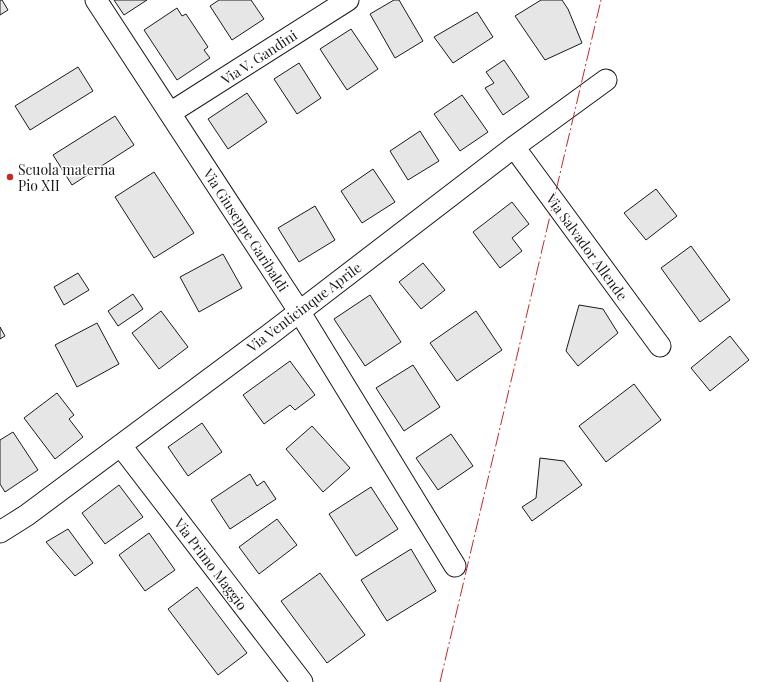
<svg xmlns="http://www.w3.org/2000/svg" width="760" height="682" font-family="'Playfair Display',serif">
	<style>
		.building { fill: #e6e6e6; stroke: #1a1a1a }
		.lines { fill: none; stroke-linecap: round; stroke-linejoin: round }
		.minor-casing { stroke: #1a1a1a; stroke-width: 23 }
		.minor { stroke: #fff; stroke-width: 21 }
		.power { stroke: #c62828; stroke-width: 1; stroke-dasharray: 14 3 2 3; stroke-linecap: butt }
		.poi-dot { fill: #c62828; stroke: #fff; stroke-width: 1.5 }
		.labels { text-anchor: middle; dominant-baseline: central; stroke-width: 3; stroke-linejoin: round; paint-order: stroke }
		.street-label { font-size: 14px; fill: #1a1a1a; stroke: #fff }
		.poi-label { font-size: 14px; fill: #1a1a1a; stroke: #fff; text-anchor: start }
	</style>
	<rect width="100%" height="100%" fill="#fff"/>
	<!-- building -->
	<path class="building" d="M0,0H2L8,10L0,15Z
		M114,0H147L124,15Z
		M219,0H251L264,19L232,40L210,6Z
		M394,0H399L423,41L395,58L370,14Z
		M541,0H562L568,9L582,43L545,60L515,16Z
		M177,8L182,16L186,14L208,47L204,50L210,58L177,80L144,30Z
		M477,12L493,37L453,63L434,37Z
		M351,29L378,69L347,90L320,49Z
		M504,60L529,97L503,115L485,88L494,83L486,72Z
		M299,63L321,98L297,114L274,79Z
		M78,67L93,91L30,130L15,106Z
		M247,93L267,122L228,149L208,119Z
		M462,95L488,132L460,151L434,114Z
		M115,116L134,145L72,185L53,155Z
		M420,131L439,161L408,180L390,151Z
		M373,169L395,202L362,223L341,191Z
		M154,172L194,233L154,258L115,197Z
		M656,189L677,216L646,240L624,213Z
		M512,202L529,224L512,238L522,251L500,268L473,232Z
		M315,206L335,240L299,262L278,228Z
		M691,246L730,300L700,322L661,268Z
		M223,254L242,288L199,312L180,277Z
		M423,263L445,290L421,309L399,282Z
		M78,273L89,290L64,305L54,287Z
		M133,294L143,309L118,326L108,311Z
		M370,295L401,342L365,366L334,319Z
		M579,305L603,309L618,333L578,366L566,351Z
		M161,311L188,347L159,369L132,333Z
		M476,311L502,350L457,381L430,343Z
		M97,323L119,364L77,387L55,345Z
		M0,327L5,336L0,339Z
		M730,336L749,360L710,391L691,368Z
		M290,361L315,395L295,410L290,405L264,424L243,395Z
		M413,365L440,407L404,431L376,388Z
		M634,384L661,420L606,462L579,426Z
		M57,393L74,415L69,419L83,437L55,459L24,418Z
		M202,423L222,452L188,476L168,447Z
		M312,426L350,468L323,492L286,449Z
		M13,432L38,470L5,492L0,484V440Z
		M451,434L473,466L438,490L416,458Z
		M540,458L564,461L582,485L532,521L522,507L536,498Z
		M250,474L257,486L264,481L276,499L230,529L211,500Z
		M119,485L143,517L105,544L82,513Z
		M371,487L398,529L356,556L329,514Z
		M277,519L297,545L259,574L239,547Z
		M68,529L93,563L75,576L46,542Z
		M149,533L175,570L145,591L119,555Z
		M411,549L436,591L387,621L361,580Z
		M320,573L365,635L327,663L281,601Z
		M197,587L247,653L218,675L168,609Z"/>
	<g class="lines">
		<!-- minor casing -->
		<g class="minor-casing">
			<path id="minor" d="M96,0L299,311L455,566
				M170,113L348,0
				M514,147L660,346
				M121,446L302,682
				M0,532L27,515L269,335L514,147L606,80"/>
		</g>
		<!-- minor -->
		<use href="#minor" class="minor"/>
		<!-- power -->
		<path class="power" d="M440,682L601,0"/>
	</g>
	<!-- markers -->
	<circle class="poi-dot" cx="10" cy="177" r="4"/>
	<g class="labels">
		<!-- street labels -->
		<g class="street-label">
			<text transform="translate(259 57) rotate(-33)">Via V. Gandini</text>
			<text transform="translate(246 230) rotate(57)">Via Giuseppe Garibaldi</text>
			<text transform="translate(587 247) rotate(54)">Via Salvador Allende</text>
			<text transform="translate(304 307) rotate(-37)">Via Venticinque Aprile</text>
			<text transform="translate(211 564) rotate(53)">Via Primo Maggio</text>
		</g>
		<!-- poi labels -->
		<g class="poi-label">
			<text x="18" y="169">Scuola materna<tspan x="18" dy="16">Pio XII</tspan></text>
		</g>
	</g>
</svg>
